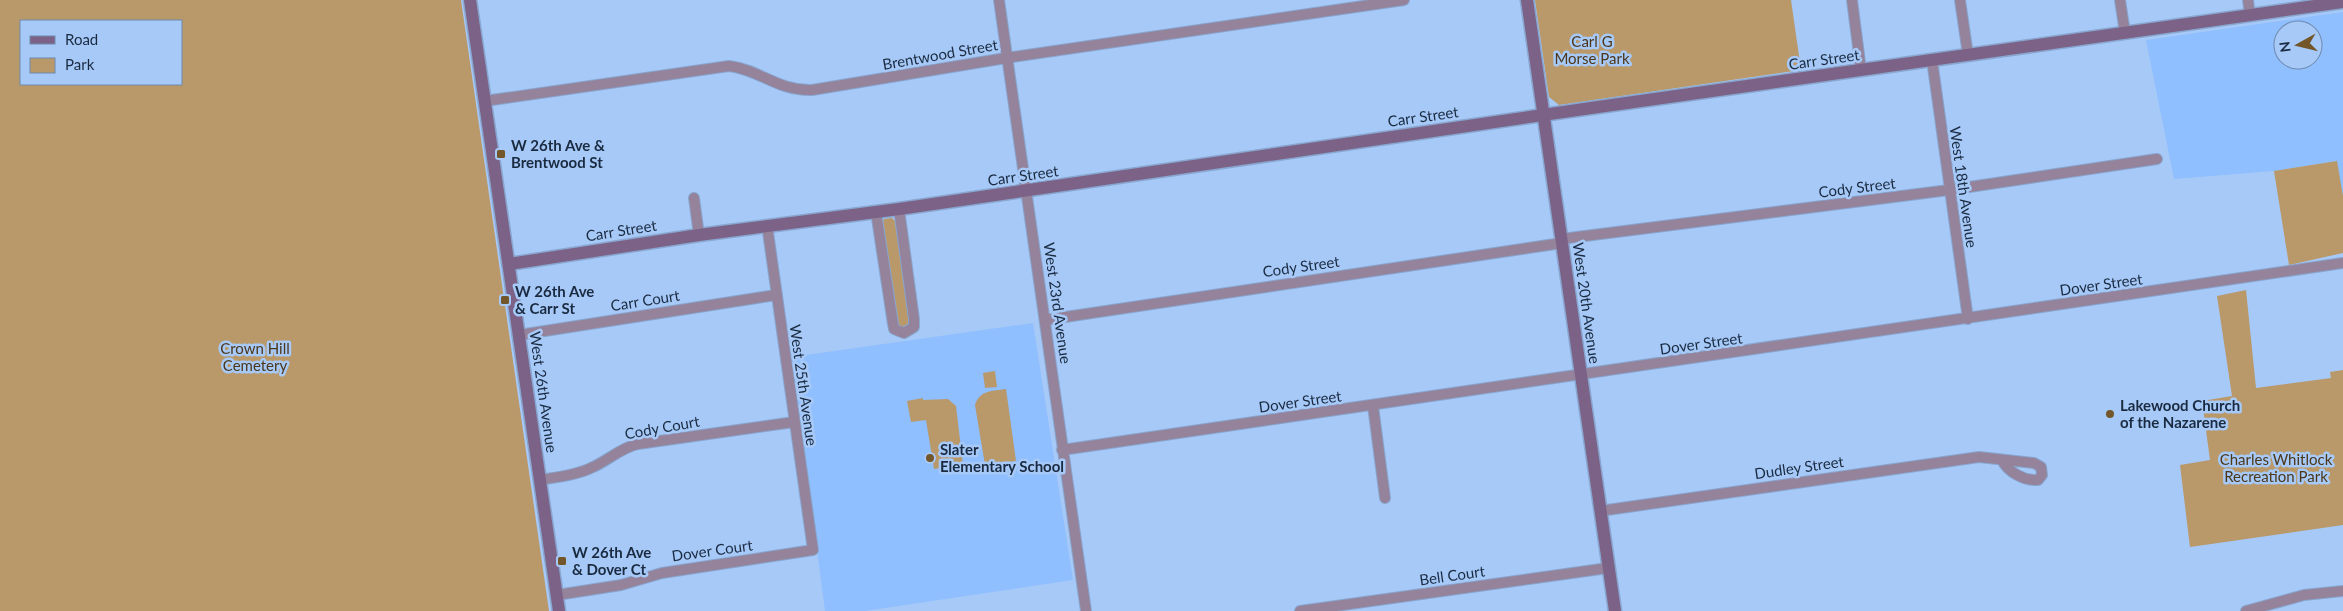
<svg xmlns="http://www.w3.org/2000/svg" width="2343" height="611" font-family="Lato,sans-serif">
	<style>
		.built { fill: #8fbffe; fill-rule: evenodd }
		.green { fill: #b99869; fill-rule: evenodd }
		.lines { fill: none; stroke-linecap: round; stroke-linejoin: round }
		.street-casing { stroke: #88a6cf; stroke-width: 12 }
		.secondary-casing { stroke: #88a6cf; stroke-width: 15 }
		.street { stroke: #95839c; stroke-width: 10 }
		.secondary { stroke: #7c6287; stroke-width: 12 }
		.poi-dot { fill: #73562a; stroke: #a7c9f7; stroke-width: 2 }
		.labels { text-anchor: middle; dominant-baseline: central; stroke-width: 5; stroke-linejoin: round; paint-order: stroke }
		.park-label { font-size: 15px; fill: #4c3718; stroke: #a7c9f7 }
		.street-label { font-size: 15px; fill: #1a2b41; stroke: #a7c9f7 }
		.poi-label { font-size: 15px; font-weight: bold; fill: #1a2b41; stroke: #a7c9f7; text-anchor: start }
	</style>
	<rect width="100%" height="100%" fill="#a7c9f7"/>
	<!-- built -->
	<path class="built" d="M2343,12V196L2336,161L2274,171L2174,179L2146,40ZM2283,30H2313V60H2283Z
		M1033,323L1073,580L865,611H825L792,357Z"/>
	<!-- green -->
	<path class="green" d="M0,0H461L549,611H0ZM21,21H181V84H21Z
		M1535,0H1791L1801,70L1559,105L1549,97Z
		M2337,161L2343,196V253L2289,265L2274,171Z
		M892,218L895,221L910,319V325L904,329L898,326L882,225L884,219Z
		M2246,290L2256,388L2331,378L2330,372L2343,370V525L2190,547L2180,465L2210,460L2202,401L2232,396L2217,296Z
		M995,371L997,387L985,388L983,373Z
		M1006,389L1016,461L985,465L975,405C980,390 992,391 1006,389Z
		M923,398V400L948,399L956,406L963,465L934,469L926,420L911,422L907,401Z"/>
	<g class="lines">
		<!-- street casing -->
		<g class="street-casing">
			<path id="street" d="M999,0L1086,611
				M1852,0L1861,70
				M1960,0L1968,55
				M2120,0L2125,33
				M2248,0L2250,16
				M1932,60L1968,319
				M485,101L729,66C761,70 777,91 812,90L1006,58L1404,0
				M694,198L699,235
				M876,212L893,324L894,329L904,333L914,327V319L899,209
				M1561,239L1949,190L2157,159
				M1045,320L1562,243
				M519,335L776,295
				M1373,406L1385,498
				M1062,450L2343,263
				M540,480C558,477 577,475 593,467C609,460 620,448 638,444L794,422
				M1600,511L1979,457L2034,463L2041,467L2042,475L2038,480C2024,481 2008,472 2002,460
				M557,595L621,585L662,573L813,550L767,225
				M1300,611L1608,568
				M2246,611L2304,595L2343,591"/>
		</g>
		<!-- secondary casing -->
		<g class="secondary-casing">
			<path id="secondary" d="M470,0L559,611
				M1527,0L1615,611
				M509,264L699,235L899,209L1591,108L2343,2"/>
		</g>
		<!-- street -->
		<use href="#street" class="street"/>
		<!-- secondary -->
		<use href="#secondary" class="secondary"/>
	</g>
	<!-- markers -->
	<g class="poi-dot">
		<rect x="496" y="149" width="10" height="10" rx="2.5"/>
		<rect x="500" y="295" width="10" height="10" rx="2.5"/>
		<circle cx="2110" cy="414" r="5"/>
		<circle cx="930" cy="458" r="5"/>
		<rect x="557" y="556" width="10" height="10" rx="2.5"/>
	</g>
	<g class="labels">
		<!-- park labels -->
		<g class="park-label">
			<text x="1592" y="41">Carl G<tspan x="1592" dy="17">Morse Park</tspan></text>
			<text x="255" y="348">Crown Hill<tspan x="255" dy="17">Cemetery</tspan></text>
			<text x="2276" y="459">Charles Whitlock<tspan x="2276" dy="17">Recreation Park</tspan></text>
		</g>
		<!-- street labels -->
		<g class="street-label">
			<text transform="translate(940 54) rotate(-10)">Brentwood Street</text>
			<text transform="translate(1824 59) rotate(-8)">Carr Street</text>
			<text transform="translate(1423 116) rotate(-8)">Carr Street</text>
			<text transform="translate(1023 175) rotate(-8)">Carr Street</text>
			<text transform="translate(1857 187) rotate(-7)">Cody Street</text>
			<text transform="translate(1964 187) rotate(82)">West 18th Avenue</text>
			<text transform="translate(621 230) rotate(-9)">Carr Street</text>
			<text transform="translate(1301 266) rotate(-8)">Cody Street</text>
			<text transform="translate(2101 284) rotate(-8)">Dover Street</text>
			<text transform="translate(645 300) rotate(-9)">Carr Court</text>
			<text transform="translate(1058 303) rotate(82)">West 23rd Avenue</text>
			<text transform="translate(1587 303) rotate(82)">West 20th Avenue</text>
			<text transform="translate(1701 343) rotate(-8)">Dover Street</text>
			<text transform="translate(804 385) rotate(82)">West 25th Avenue</text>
			<text transform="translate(544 392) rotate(82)">West 26th Avenue</text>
			<text transform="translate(1300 401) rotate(-8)">Dover Street</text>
			<text transform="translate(662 427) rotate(-10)">Cody Court</text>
			<text transform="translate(1799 467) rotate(-8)">Dudley Street</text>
			<text transform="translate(712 550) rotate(-8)">Dover Court</text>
			<text transform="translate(1452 575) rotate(-8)">Bell Court</text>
		</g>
		<!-- poi labels -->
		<g class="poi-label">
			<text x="511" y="145">W 26th Ave &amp;<tspan x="511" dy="17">Brentwood St</tspan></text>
			<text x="515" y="291">W 26th Ave<tspan x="515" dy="17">&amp; Carr St</tspan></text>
			<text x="2120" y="405">Lakewood Church<tspan x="2120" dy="17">of the Nazarene</tspan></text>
			<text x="940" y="449">Slater<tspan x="940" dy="17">Elementary School</tspan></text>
			<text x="572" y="552">W 26th Ave<tspan x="572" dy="17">&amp; Dover Ct</tspan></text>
		</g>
	</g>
	<!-- legend -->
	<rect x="20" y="20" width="162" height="65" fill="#a7c9f7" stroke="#6f8aae"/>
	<rect x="30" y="36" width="25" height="8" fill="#7c6287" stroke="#6f8aae"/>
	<text x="65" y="45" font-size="15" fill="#1a2b41">Road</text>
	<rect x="30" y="58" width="25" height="15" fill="#b99869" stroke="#6f8aae"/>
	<text x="65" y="70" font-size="15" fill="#1a2b41">Park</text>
	<!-- north arrow -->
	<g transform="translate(2298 45) rotate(262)"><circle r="24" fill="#a7c9f7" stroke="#6f8aae"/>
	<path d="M0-4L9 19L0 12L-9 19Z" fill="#73562a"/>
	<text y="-8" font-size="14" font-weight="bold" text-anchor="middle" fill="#1a2b41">N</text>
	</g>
</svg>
